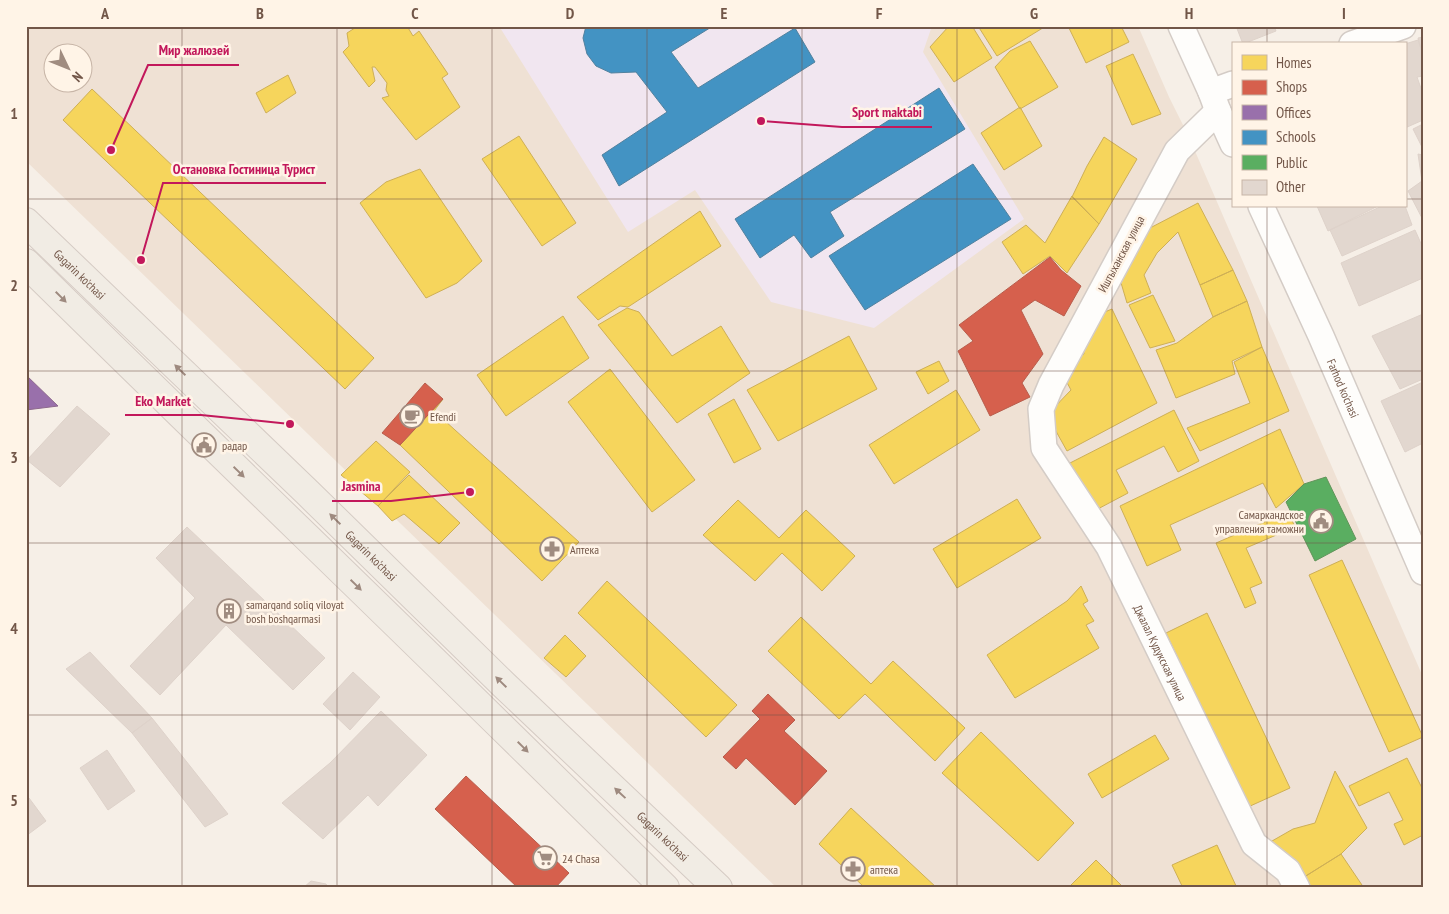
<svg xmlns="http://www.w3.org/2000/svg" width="1449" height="914" font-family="'PT Sans Narrow',sans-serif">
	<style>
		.residential { fill: #efe1d4; fill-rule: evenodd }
		.education { fill: #f1e6f0 }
		.homes { fill: #f6d55c; stroke: #ceaf56 }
		.shops { fill: #d6604d; stroke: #b85d4c }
		.offices { fill: #9970ab; stroke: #8d688d }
		.schools { fill: #4393c3; stroke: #51819e }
		.public { fill: #5aae61; stroke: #61945a }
		.building { fill: #e2d7cf; stroke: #ded2ca }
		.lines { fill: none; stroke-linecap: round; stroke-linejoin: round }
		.minor-casing { stroke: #d4ccc6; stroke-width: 28 }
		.major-casing { stroke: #d5cbc4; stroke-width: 30 }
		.minor { stroke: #fefdfb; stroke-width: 25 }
		.major { stroke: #f1ece4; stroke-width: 28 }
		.oneway { fill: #9e8a7f }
		.grid { fill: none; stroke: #725648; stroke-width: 1; stroke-opacity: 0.55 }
		.labels { text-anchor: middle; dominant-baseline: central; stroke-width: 5; stroke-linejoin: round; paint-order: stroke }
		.street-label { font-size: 12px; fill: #725648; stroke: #fff4e7 }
		.poi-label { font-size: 12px; fill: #725648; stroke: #fff4e7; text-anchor: start }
		.leader { fill: none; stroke: #c2185b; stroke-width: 2 }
		.callout-dot { fill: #c2185b; stroke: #fff4e7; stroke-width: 2 }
		.callout-label { font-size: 14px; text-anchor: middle; font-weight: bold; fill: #c2185b; stroke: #fff4e7; stroke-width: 5; stroke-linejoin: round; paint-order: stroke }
		.neatline { fill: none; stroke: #725648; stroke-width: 2 }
		.grid-label { font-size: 16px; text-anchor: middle; font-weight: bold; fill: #725648 }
	</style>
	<rect width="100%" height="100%" fill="#f6efe7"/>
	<!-- residential -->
	<path class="residential" d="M26,26H1138L1169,97L1188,135L1423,677V888H777L26,161ZM52,52H82V82H52Z"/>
	<!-- education -->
	<path class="education" d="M499,26H932L923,52L1024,219L874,328L771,302L695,190L628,232Z"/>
	<!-- homes -->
	<path class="homes" d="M358,26H407L413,36L419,31L448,74L442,78L460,107L416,140L382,98L389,96L386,90L387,83L375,67H372L375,81L369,87L343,52L349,46L347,33Z
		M949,26H972L992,58L954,82L930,47Z
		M978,26H1046L997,56Z
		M1068,26H1121L1129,42L1086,63Z
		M1030,41L1058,87L1020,109L995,67L1010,51Z
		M1133,54L1161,114L1132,125L1106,66Z
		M288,75L296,93L266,113L256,93Z
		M92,89L374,358L345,389L63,120Z
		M1020,107L1042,146L1004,170L981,133Z
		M519,136L576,223L542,246L482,159Z
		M1104,137L1137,159L1099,224L1072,197L1087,166Z
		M420,169L482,261L457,283L426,298L360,203L386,182Z
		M1072,196L1099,224L1067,273L1050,256L1023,274L1002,242L1026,225L1045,243Z
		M1198,203L1233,270L1200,285L1178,232L1157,253L1144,275L1151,293L1127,303L1119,276L1135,247L1150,228Z
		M700,211L721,246L628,307L620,306L598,320L577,297Z
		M1233,270L1247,301L1213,317L1200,285Z
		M1153,295L1175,341L1150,348L1129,305Z
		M1247,301L1262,347L1232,361L1235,374L1176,398L1156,350L1177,343L1213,317Z
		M627,308L639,312L672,356L721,326L750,373L677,423L598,325Z
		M1112,309L1157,403L1067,451L1047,415L1071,390L1064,377L1067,362L1084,354L1080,335L1097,326L1095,316Z
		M563,316L589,358L506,416L477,375Z
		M849,336L877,389L778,441L747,390Z
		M1262,347L1289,411L1200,451L1187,428L1250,403L1234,362Z
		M939,361L949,381L928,394L916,372Z
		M610,369L695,480L652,512L568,402Z
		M956,390L980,430L894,484L869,445Z
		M443,399L434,411L579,542L542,581L400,445Z
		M734,399L761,449L734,463L708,414Z
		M1174,410L1199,461L1178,472L1164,446L1116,470L1128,493L1094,511L1070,463Z
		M1280,429L1304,484L1276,508L1263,483L1170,525L1181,550L1147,566L1120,506Z
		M376,441L410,472L378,506L341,475Z
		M409,475L460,523L439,544L404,514L392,521L378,506Z
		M1017,499L1041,538L957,588L933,549Z
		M738,500L779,538L806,510L855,556L822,591L782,553L755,581L703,535Z
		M1288,512L1295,527L1246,548L1262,583L1250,588L1256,603L1245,608L1216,543Z
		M1342,560L1423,737L1389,752L1309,575Z
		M607,581L737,705L706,737L578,613Z
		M1081,586L1088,601L1083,604L1094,621L1086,625L1099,648L1015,698L987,655L1067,601Z
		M1207,613L1290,788L1248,807L1166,633Z
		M801,617L871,684L893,661L965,728L935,761L865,694L839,719L768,651Z
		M565,635L586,656L566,677L544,658Z
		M981,732L1074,823L1038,861L942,773Z
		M1155,735L1169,759L1102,798L1088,774Z
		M1407,758L1423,790V835L1404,845L1394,824L1403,820L1389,792L1359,806L1349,786Z
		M1335,771L1367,828L1341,854L1301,879L1272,841L1293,829L1315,823Z
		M851,808L937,888H865L819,844Z
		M1217,845L1237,888H1183L1172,865Z
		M1341,854L1364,888H1307L1301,879Z
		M1096,860L1124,888H1068Z"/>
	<!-- shops -->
	<path class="shops" d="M1050,257L1061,270L1081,286L1064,316L1035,300L1021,310L1043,354L1022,383L1030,397L990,416L958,351L973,341L959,325Z
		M425,383L443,399L400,445L382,433Z
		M768,694L795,720L784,731L827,771L795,805L746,758L736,769L723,757L760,719L752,711Z
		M466,776L569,873L555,888H518L435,809Z"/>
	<!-- offices -->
	<path class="offices" d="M26,375L58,406L26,410Z"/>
	<!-- schools -->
	<path class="schools" d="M586,26H713L671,52L698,88L795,28L815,62L619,186L602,155L667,112L636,72L611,73L596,66L587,54L583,38Z
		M939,88L965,129L830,212L844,236L811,258L794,235L760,258L735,219Z
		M973,164L1011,219L865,310L829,256Z"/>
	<!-- public -->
	<path class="public" d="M1326,477L1356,539L1315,561L1286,502L1304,484Z"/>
	<!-- building -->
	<path class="building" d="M1236,26H1274L1276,31L1243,44Z
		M1423,37V55L1418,38Z
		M1418,40L1423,55V76L1417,77L1423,94V120L1405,128V44Z
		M1423,124V149L1413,129Z
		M1418,154L1423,155V220L1408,191L1422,181Z
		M1317,206H1378L1328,231Z
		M1382,206H1405L1412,225L1342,256L1330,230Z
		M1415,230L1423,248V278L1359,306L1341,263Z
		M1423,314V379L1400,389L1372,336Z
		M1423,382V443L1405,452L1381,401Z
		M77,406L110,434L60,487L27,460Z
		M187,527L325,658L293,690L226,625L160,695L130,666L195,598L156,558Z
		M90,652L152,718L132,733L66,669Z
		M353,672L380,697L350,730L323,704Z
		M381,711L427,755L378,806L368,795L323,839L282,803L330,763Z
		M152,718L228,814L205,827L132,733Z
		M107,750L135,791L108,810L80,768Z
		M29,798L46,821L26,836V801Z
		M311,881L326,884L329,888H303Z"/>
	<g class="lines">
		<!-- minor casing -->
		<g class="minor-casing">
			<g id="minor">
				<path d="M1181,26L1211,92L1218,111L1233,144"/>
				<path d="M1352,44L1403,26"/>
				<path d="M1211,92L1233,84"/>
				<path id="s1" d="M1218,111L1177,151L1051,385L1041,409L1044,448L1109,547L1254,844L1288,871L1297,888"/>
				<path id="s2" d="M1261,206L1321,336L1423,572"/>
			</g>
		</g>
		<!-- major casing -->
		<g class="major-casing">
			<g id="major">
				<path id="s3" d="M26,222L307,492L504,685L718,888"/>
				<path d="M26,263C238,472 454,678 665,888"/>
			</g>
		</g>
		<!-- minor -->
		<use href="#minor" class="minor"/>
		<!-- major -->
		<use href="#major" class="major"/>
	</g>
	<!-- one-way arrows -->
	<defs><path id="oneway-solid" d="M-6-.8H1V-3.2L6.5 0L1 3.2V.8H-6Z" transform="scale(1.25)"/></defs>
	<g class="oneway">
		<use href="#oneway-solid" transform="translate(61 297) rotate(45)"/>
		<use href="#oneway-solid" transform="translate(180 370) rotate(-136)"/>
		<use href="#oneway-solid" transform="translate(239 472) rotate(44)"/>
		<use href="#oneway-solid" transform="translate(335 519) rotate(-136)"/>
		<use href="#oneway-solid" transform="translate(356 585) rotate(44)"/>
		<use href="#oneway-solid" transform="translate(501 682) rotate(-136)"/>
		<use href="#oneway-solid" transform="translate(523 747) rotate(45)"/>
		<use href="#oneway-solid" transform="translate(620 793) rotate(-137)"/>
	</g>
	<!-- grid -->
	<path class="grid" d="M182,26V888M337,26V888M492,26V888M647,26V888M802,26V888M957,26V888M1112,26V888M1267,26V44M26,199H1233M1405,199H1423M1267,206V888M26,371H1423M26,543H1423M26,715H1423"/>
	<!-- icons -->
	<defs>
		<g id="cafe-ring" transform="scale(1.25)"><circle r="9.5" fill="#fff4e7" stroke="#a08c80" stroke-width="1.5"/><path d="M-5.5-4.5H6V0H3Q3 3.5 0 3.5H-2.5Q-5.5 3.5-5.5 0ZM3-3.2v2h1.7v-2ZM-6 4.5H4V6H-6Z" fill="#a08c80"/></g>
		<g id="civic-ring" transform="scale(1.25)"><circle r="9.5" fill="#fff4e7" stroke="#a08c80" stroke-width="1.5"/><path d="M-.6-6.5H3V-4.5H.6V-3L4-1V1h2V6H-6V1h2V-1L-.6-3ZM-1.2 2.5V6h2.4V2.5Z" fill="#a08c80"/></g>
		<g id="pharmacy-ring" transform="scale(1.25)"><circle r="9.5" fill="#fff4e7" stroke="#a08c80" stroke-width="1.5"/><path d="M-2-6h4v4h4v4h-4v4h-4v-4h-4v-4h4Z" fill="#a08c80"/></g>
		<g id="building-ring" transform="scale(1.25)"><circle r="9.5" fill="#fff4e7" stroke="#a08c80" stroke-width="1.5"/><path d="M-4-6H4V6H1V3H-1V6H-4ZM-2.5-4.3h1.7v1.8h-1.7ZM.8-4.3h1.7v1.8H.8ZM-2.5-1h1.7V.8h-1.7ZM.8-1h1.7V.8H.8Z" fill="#a08c80"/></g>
		<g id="supermarket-ring" transform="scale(1.25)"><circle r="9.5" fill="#fff4e7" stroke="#a08c80" stroke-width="1.5"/><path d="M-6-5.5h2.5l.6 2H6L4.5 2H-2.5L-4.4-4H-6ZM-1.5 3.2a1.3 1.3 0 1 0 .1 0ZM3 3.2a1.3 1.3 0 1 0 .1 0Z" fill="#a08c80"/></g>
	</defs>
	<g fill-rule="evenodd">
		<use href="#cafe-ring" x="412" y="416"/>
		<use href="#civic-ring" x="204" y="445"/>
		<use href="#civic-ring" x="1321" y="521"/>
		<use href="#pharmacy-ring" x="552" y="549"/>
		<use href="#building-ring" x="229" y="611"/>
		<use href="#supermarket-ring" x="545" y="858"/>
		<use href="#pharmacy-ring" x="853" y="869"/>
	</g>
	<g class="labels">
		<!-- street labels -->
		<g class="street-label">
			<text transform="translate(1121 254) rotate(-62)">Иштыханская улица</text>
			<text stroke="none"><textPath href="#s3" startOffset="75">Gagarin ko'chasi</textPath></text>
			<text stroke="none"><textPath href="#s2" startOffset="200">Farhod ko'chasi</textPath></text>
			<text stroke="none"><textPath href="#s3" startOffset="480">Gagarin ko'chasi</textPath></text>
			<text stroke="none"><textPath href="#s1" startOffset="624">Джалал Кудукская улица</textPath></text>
			<text stroke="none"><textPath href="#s3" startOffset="885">Gagarin ko'chasi</textPath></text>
		</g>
		<!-- poi labels -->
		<g class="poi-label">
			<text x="430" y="416">Efendi</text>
			<text x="222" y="445">радар</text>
			<text x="1304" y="514" text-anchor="end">Самаркандское<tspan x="1304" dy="14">управления таможни</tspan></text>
			<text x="570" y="549">Аптека</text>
			<text x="246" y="604">samarqand soliq viloyat<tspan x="246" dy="14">bosh boshqarmasi</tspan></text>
			<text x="562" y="858">24 Chasa</text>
			<text x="870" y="869">аптека</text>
		</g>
	</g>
	<!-- callouts -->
	<path class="leader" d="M111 150L148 65H239M761 121L842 127H932M141 260L163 183H326M290 424L201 415H125M470 492L391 501H332"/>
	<g class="callout-dot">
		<circle cx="111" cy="150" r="5"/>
		<circle cx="761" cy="121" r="5"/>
		<circle cx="141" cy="260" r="5"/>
		<circle cx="290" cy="424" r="5"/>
		<circle cx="470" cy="492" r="5"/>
	</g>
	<g class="callout-label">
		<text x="194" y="55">Мир жалюзей</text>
		<text x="887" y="117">Sport maktabi</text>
		<text x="244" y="174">Остановка Гостиница Турист</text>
		<text x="163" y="406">Eko Market</text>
		<text x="361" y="491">Jasmina</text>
	</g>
	<!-- border -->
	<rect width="1449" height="914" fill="none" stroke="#fff4e7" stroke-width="55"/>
	<!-- legend -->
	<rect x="1232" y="42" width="175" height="165" fill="#fff4e7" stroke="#c7b5a7"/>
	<rect x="1242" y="55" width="25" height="15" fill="#f6d55c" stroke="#c7b5a7"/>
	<text x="1276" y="68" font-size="15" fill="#725648">Homes</text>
	<rect x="1242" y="80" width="25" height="15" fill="#d6604d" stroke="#c7b5a7"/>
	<text x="1276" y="92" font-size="15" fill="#725648">Shops</text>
	<rect x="1242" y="105" width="25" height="15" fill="#9970ab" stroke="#c7b5a7"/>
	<text x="1276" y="118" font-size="15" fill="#725648">Offices</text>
	<rect x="1242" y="130" width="25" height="15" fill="#4393c3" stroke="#c7b5a7"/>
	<text x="1276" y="142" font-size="15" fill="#725648">Schools</text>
	<rect x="1242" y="155" width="25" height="15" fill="#5aae61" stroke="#c7b5a7"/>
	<text x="1276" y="168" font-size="15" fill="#725648">Public</text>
	<rect x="1242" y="180" width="25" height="15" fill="#e2d7cf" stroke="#c7b5a7"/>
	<text x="1276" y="192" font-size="15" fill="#725648">Other</text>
	<!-- north arrow -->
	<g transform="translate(68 68) rotate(133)"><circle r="24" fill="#fff4e7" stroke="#c7b5a7"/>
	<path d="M0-4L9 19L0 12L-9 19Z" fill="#a08c80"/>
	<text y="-8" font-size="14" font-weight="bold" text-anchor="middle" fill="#725648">N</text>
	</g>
	<rect x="28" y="28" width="1394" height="858" class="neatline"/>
	<g class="grid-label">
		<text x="105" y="19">A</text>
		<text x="260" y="19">B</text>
		<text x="415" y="19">C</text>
		<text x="570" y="19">D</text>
		<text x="724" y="19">E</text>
		<text x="879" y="19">F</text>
		<text x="1034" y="19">G</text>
		<text x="1189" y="19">H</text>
		<text x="1344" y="19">I</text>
		<text x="14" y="119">1</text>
		<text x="14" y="291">2</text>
		<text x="14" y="463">3</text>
		<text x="14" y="634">4</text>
		<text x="14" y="806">5</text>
	</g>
</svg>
